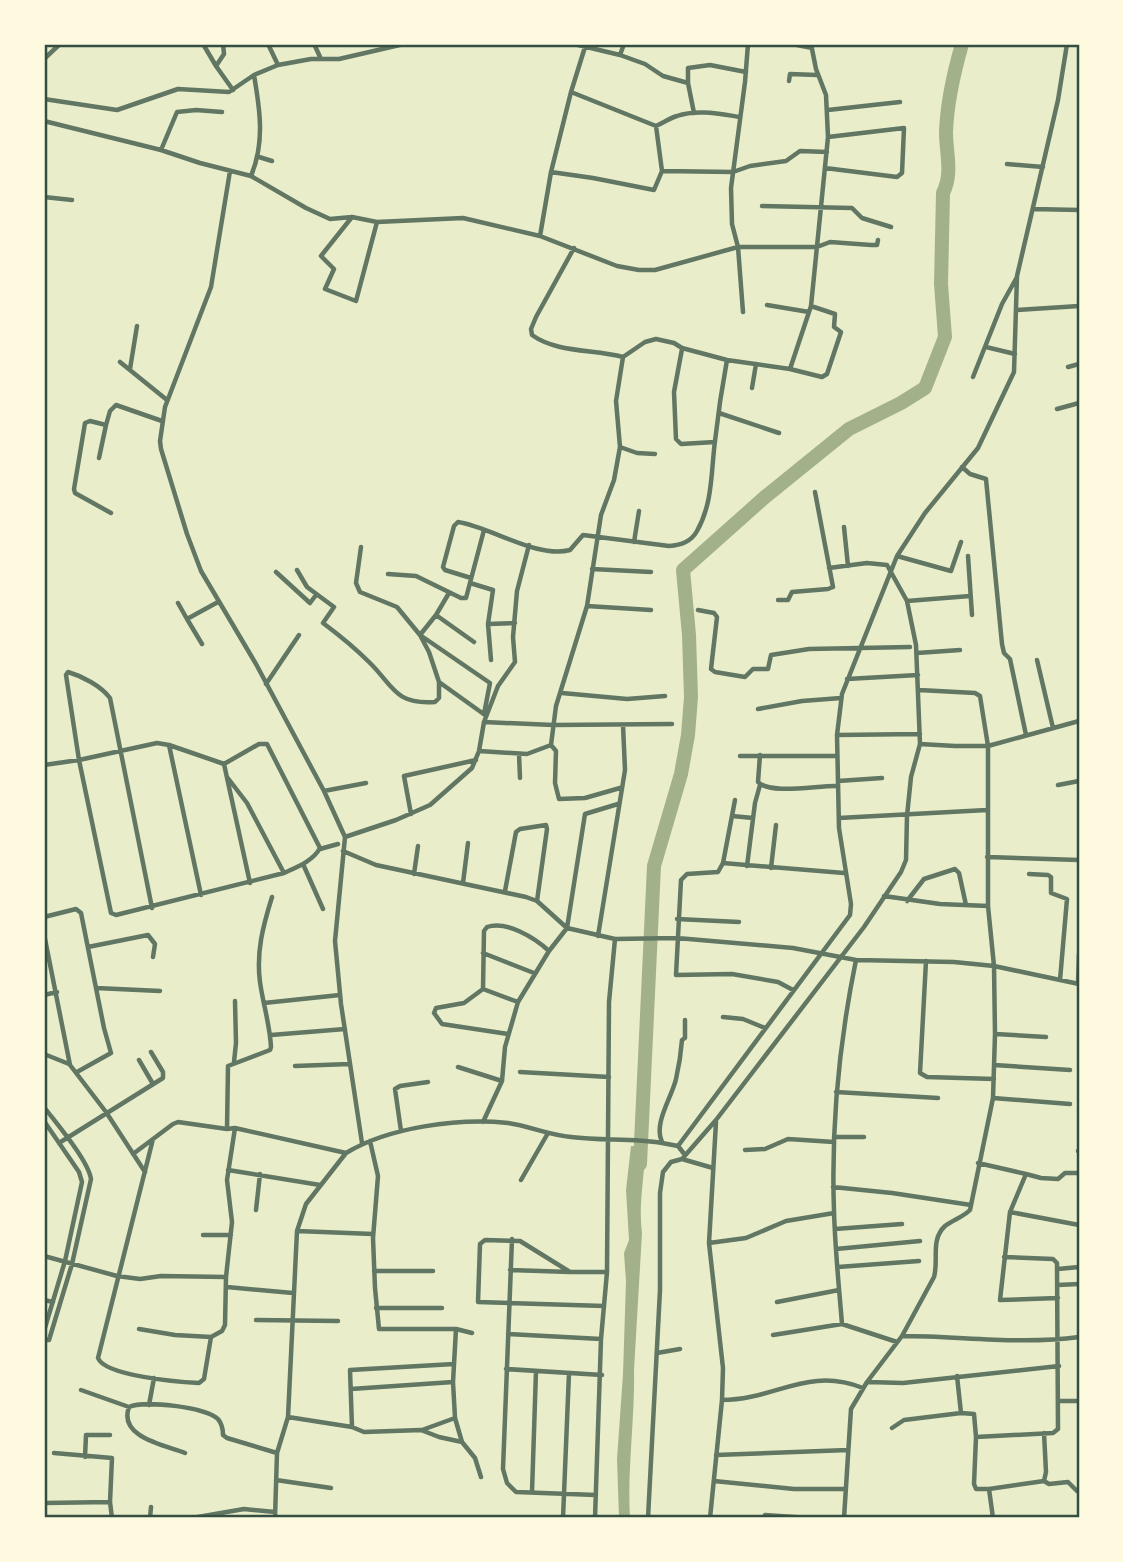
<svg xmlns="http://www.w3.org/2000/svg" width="1123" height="1562" font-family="'Alegreya Sans',sans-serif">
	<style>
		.water { fill: #a3b18a }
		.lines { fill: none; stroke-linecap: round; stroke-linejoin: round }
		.river { stroke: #a3b18a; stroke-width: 14 }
		.minor { stroke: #617663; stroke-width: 4.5 }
		.neatline { fill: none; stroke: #344e41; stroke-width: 2.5 }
	</style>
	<rect width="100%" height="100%" fill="#e9edc9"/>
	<!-- water -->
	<path class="water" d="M631,1146L645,1147C645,1176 638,1204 642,1233L634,1370C635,1420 627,1469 630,1518H619L617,1459L623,1374L626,1281L624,1253L629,1240L626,1190Z"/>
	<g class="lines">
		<!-- river -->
		<path class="river" d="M640,1164L654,866L681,774L688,735L691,697L689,635L683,570L765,497L849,429L901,403L925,388L945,337L941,284L943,193C953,173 946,154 946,132C947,103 954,72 962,44"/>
		<!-- minor -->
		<path class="minor" d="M203,44L216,66
			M223,44L224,54L216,66L233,90
			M268,44L278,65
			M314,44L321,59
			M574,44L620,55L645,64L663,76L688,83L694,113
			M792,44L812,48
			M585,47L571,92L551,172L593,178L654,190L662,171L733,172L750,166L786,161L800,151L827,152
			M620,55L624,44
			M44,59L60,44
			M789,81L790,74L817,75
			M688,83V68L710,65L746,72
			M571,92L656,126C663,123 670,118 677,116C697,109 720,114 740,117
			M44,99L117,110L178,89L229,92L254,75L278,65L311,59H339L404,44
			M828,110L900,102
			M44,121L161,150L200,163L251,176L306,208L330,219L352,217L377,222L463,218L540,236L617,266L639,270H655L738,247H817L830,242L871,245H877L878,240
			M656,126L662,171
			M161,150L177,112L196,110L222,112
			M259,157L272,161
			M1007,164L1043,167
			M825,168L897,177L902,173L904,128L828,137
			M230,171L211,287L165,407L160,441L161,449L187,534L201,571L256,664L324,791L345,837
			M251,176C265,142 260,110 254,75
			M44,197L72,200
			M762,206L852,208L862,218L891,227
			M1033,209L1079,210
			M352,217L321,256L334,269L325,289L356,301L377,222
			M540,236L551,172
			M574,248L536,317L531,329L532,335C557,353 593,349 623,357
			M767,305L809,312
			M1017,310L1079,306
			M743,312L738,247L732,224L731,188L745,82L748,44
			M986,347L1015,354
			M682,349L674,392L676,439L681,444L715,442
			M120,362L167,400
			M1068,367L1079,364
			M130,369L137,326
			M790,369L811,306L828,137L826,95L816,69L811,44
			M973,377L1002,304L1017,277
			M752,388L756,364
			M1057,409L1079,403
			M719,413L779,433
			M620,447L637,453L655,454
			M99,458L106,425
			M962,467L970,474L986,479L1002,644L1004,653L1010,659L1026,735
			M111,513L75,493L74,489L85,423L90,421L106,425L110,411L116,405L162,421
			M844,527L848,566
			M634,542L639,511
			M361,547L356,583L360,592L397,607L420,635L490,683L484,714
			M897,556L951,571L961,542
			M968,556L972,615
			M592,569L651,572
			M297,570L307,587L334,607L323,623C339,635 355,648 369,662C393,685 394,705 435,702L439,698V682
			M276,572L310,603L316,595
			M388,574L416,576L461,598H466L484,530
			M471,578L445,570L443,567L454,526L458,522C491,527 537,559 570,550L583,535L669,546C681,545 691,542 697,531C713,503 711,471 715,441C718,414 722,387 727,360
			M470,583L493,590L488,624L491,660
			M449,593L436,615L420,635L429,652L439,682L485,715
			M778,600H788L792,592L828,589L833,587L815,492
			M907,601L970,596
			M178,603L187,619L218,602
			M587,606L651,610
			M698,610L714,613L717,617L711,669L715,672L745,677L753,669H768L771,655L809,649L910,647
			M436,615L474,642
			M187,619L202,644
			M488,624L515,623
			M917,653L960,650
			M1037,660L1053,728
			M847,679L918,675
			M266,684L299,635
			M562,693L627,699L665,696
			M758,709L802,701L841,698
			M484,722L553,725L672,724
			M837,735L920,734
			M920,744L955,746H988L1079,721
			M479,751L527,754L551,745
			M519,754L520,778
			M760,755L758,782C770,795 819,785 838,786
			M740,756H837
			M224,764L250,883
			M44,765L79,760L157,743L169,745L201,895
			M227,777L247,803L284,873
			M838,781L882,778
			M1058,785L1079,781
			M620,788L585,798L559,799L555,783L556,751L551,745L556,706L587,606L601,515L614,480L620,447L616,401L623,357L645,342L656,339L674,343L682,348L727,360L790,369L822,377L827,374L841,332L834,327L835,314L811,306
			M324,791L366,783
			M411,814L404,776L476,760
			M732,816L753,818
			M839,818L987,810
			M345,837L396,820L430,805L472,768L479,751L484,722L498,686L515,662L513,637L517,591L529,545
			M345,837L335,941L341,1004L362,1143
			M320,849L338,844
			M343,851L376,865L526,897L537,901L567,928L615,939L677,938L793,948L856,960L954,962L994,966L1079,984
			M987,857L1079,860
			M723,863L735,800
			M303,864L323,909
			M747,866L755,803L760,785
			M771,868L776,825
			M414,874L418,846
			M1029,874L1048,875L1051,877V893L1067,899L1060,980
			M463,883L468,843
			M505,891L516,832L520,829L546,825L547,829L537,901
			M884,896L940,904L988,906
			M907,901L924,879L955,869L959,873L966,905
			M152,908L110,698C101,686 82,676 68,672L66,675L79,760L111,913L116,915L284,873C297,867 313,861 320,848L267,744H259L224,764L169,745
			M44,917L76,909L81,913L104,1028L111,1053L77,1072
			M677,919L739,922
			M44,934L70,1065L106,1112L145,1172
			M598,936L625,770L623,725
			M88,947L148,935L155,944L153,957
			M483,953L534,973
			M926,961L920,1073L927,1077L994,1079
			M1078,984L1079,954
			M96,988L160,991
			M483,989L464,1003L436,1008L434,1013L442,1024L508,1034
			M483,989L484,931L487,927C506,920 535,938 549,951
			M483,989L518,1002
			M793,990L778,982L732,974L676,975L681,880L687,874L718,872L723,863L844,873
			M44,995L57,992
			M264,1003L340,995
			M723,1017L743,1019L765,1028
			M995,1034L1046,1037
			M271,1035L345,1029
			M44,1054L69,1064
			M139,1060L153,1084
			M234,1062L236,1043L235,1001
			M994,1065L1070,1070
			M295,1066L350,1064
			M458,1067L502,1081
			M520,1072L609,1077
			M836,1092L938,1098
			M993,1098L1070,1104
			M44,1107C56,1123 88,1160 91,1179L72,1264L49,1340H44
			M44,1121L79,1172L82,1182L65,1261L44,1331
			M483,1122L502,1081L505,1047L518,1002L549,951L567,928L585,814L618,804
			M227,1129L228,1066L270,1050L271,1047C270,1025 263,1004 260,982C256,952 263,926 272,897
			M401,1131L395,1089L400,1086L428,1082
			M834,1137H864
			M153,1139L98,1358C105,1376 179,1382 199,1383L204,1379L211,1337L222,1331L225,1325L226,1277L232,1222L227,1180L235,1128
			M370,1141L378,1176L373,1238L375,1288L379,1329H456L472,1333
			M662,1142C653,1124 672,1097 676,1079C679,1066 681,1053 682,1040L685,1038V1020
			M59,1143L163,1078V1072L151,1052
			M678,1146L850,915L851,904L839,828L837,735L842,694L897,556L925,513L978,448L1014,372L1017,276L1058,100L1067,44
			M745,1150L765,1149L788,1139L834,1142
			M1078,1151H1079
			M133,1154L173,1124L178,1122L227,1129L235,1128L346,1153C389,1127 458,1118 508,1123C529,1126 549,1135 571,1137C601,1141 632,1138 662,1143L678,1146L685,1155
			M682,1159L713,1168
			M978,1163L1026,1174L1010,1212L1000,1300L1058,1298
			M228,1170L320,1185
			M1026,1174L1041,1178L1058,1179L1065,1173H1079
			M521,1180L548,1133
			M833,1187L892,1193L971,1205
			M256,1210L260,1174
			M1010,1212L1079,1225
			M835,1229L902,1224
			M297,1231L373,1234
			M203,1235H231
			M512,1239L503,1469L507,1483L516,1492L596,1495
			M709,1243L746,1238L786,1221L834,1213
			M836,1249L920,1241
			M44,1256L117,1276L140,1279L161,1276L226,1277
			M838,1267L919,1261
			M1058,1269L1079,1267
			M510,1270L570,1272
			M374,1271H433
			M1058,1285L1079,1284
			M227,1287L293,1293
			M44,1300L53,1302
			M777,1302L839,1290
			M604,1306L478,1302L480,1244L485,1240L520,1241L570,1272H607
			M376,1308H442
			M256,1320L338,1321
			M842,1324C839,1287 835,1249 834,1211C831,1127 839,1043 856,960
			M139,1329L175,1335L211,1337
			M456,1329L453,1382L455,1418L462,1442L475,1458L481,1477
			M508,1334L601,1339
			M773,1335L842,1324L897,1342
			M902,1336C961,1336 1020,1345 1079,1337
			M657,1353L680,1349
			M506,1369L602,1375
			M957,1376L961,1413
			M868,1382L903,1383L1059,1366
			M351,1389L453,1382
			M81,1390L129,1407
			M722,1400C775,1400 807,1366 863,1388
			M1059,1401H1079
			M149,1405L154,1378
			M288,1417L352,1427L364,1432L421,1430L439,1437L462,1442
			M352,1427L350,1370L454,1364
			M892,1428L904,1420L961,1413L974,1414L976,1437L974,1484L976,1489H989L993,1518
			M422,1430L455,1418
			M976,1437L1053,1433L1058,1429L1057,1263L1053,1259L1004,1257
			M54,1453L112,1458L110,1502L112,1518
			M185,1453C164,1445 118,1437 129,1407C144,1400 206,1407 218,1419C222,1424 223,1429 223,1435L227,1438L277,1453
			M716,1455L848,1450
			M85,1457L86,1435H110
			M276,1480L331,1488
			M714,1481L794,1489H845
			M1044,1481L1049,1484L1068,1482L1077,1491
			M989,1489L1044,1481L1046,1472L1044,1433
			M532,1492L536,1371
			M44,1503L110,1502
			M765,1515L809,1518
			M150,1518L151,1507
			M192,1518L244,1509L275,1512
			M275,1518L277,1453L288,1417L297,1231L306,1204L346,1153
			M275,1518H290
			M563,1518L569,1373
			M595,1518L601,1339L607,1272L609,1002L615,939
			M648,1518L660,1290V1193L663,1172L671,1162L682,1159L716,1120L864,927L901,872L906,860L907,816L911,777L920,744L916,645L907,601L887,565L867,563L829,568
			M710,1518L722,1400L723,1368L709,1243L716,1122
			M844,1518L851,1409L867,1382L902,1336L934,1277C939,1260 930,1240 945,1226C953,1220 963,1217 970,1210L993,1098L995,1034L994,966L988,906V746L980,696L975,693L919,690"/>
	</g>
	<!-- border -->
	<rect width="1123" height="1562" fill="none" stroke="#fefae0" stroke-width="91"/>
	<rect x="46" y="46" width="1032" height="1470" class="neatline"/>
</svg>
